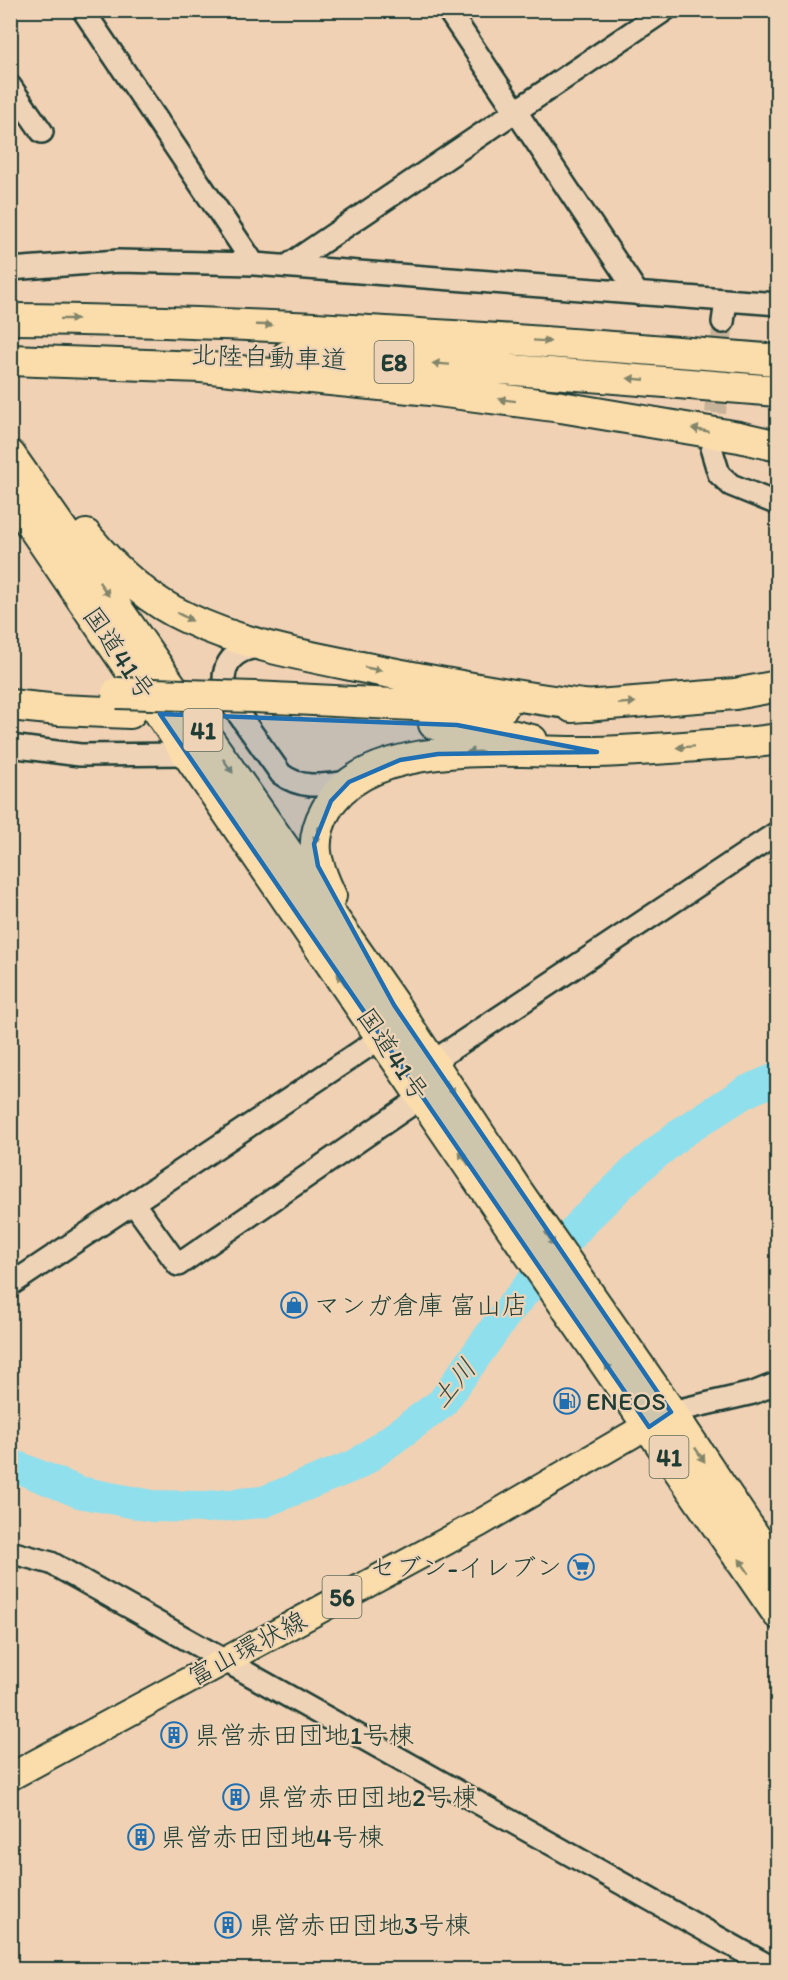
<svg xmlns="http://www.w3.org/2000/svg" width="788" height="1980" font-family="Itim,'Klee One',sans-serif">
	<style>
		.lines { fill: none; stroke-linecap: round; stroke-linejoin: round }
		.river { stroke: #90dfed; stroke-width: 32 }
		.minor-tunnel { stroke: #c7b39a; stroke-width: 21; stroke-dasharray: 21 10; stroke-linecap: butt }
		.minor-casing { stroke: #1f3d34; stroke-width: 26 }
		.major-casing { stroke: #1f3d34; stroke-width: 30 }
		.highway-casing { stroke: #1f3d34; stroke-width: 34 }
		.minor { stroke: #efd3b6; stroke-width: 21 }
		.major { stroke: #fbddab; stroke-width: 26 }
		.highway { stroke: #fbddab; stroke-width: 30 }
		.highway-bridge-casing { stroke: #1f3d34; stroke-width: 34; stroke-linecap: butt }
		.highway-bridge { stroke: #fbddab; stroke-width: 30 }
		.oneway { fill: #82856a }
		.marked { fill: #1f6fb2; fill-opacity: 0.2; stroke: #1f6fb2; stroke-width: 4.5; stroke-linejoin: round }
		.labels { text-anchor: middle; dominant-baseline: central; stroke-width: 4.5; stroke-linejoin: round; paint-order: stroke }
		.shield { fill: #efd3b6; stroke: #5d6a5b; stroke-width: 1.5 }
		.shield-label { font-size: 24px; font-weight: bold; fill: #1f3d34 }
		.street-label { font-size: 26px; fill: #1f3d34; stroke: #efd3b6 }
		.poi-label { font-size: 26px; fill: #1f3d34; stroke: #efd3b6; text-anchor: start }
		.water-label { font-size: 27px; font-style: italic; fill: #2a4d46; stroke: #efd3b6 }
	</style>
	<rect width="100%" height="100%" fill="#f1d1b3"/>
	<filter id="ink" filterUnits="userSpaceOnUse"><feTurbulence type="fractalNoise" baseFrequency=".0167" numOctaves="2"/><feDisplacementMap in="SourceGraphic" scale="12" xChannelSelector="R" yChannelSelector="G"/><feConvolveMatrix kernelMatrix="1 2 1 2 8 2 1 2 1" color-interpolation-filters="sRGB"/></filter>
	<g filter="url(#ink)">
		<g class="lines">
			<!-- river -->
			<path class="river" d="M10,1464L79,1492L152,1506L206,1507L263,1502L358,1464L442,1403L504,1316L584,1220L637,1169L681,1133L745,1092L778,1078"/>
			<!-- minor-tunnel -->
			<path class="minor-tunnel" d="M713,444L723,322"/>
			<!-- minor casing -->
			<g class="minor-casing">
				<path id="minor" d="M83,10L254,264
					M448,10L638,294
					M10,86L42,132
					M287,266L665,10
					M10,269L118,261L254,264L778,304
					M723,322L726,301
					M712,451L719,474L731,485L778,504
					M265,647C230,647 215,670 230,702L281,774C302,790 324,785 349,782
					M10,746L80,755L187,754
					M432,1062L778,832
					M134,1204L178,1265L422,1097
					M10,1285L382,1037
					M671,1412L753,1393L778,1383
					M10,1552L51,1563L776,1970"/>
			</g>
			<!-- major casing -->
			<g class="major-casing">
				<path id="major" d="M10,1777L480,1523L664,1416"/>
			</g>
			<!-- highway casing -->
			<g class="highway-casing">
				<path id="highway" d="M10,319C267,321 522,339 778,360
					M287,356L439,364L778,391
					M10,360L201,367L430,390L561,407L739,437L778,446
					M10,455L394,1005L518,1192L671,1412L778,1571
					M10,494L497,1207L778,1614
					M86,535C113,568 147,600 187,618C243,645 306,656 366,668C441,683 516,697 591,706
					M254,697L433,706L503,707
					M10,705L59,710L130,713
					M572,707L735,694L778,686
					M434,724L485,729L532,740
					M331,896C316,864 308,842 326,810C368,733 521,754 595,752C633,751 671,748 709,745C732,743 755,743 778,739"/>
			</g>
			<!-- minor -->
			<use href="#minor" class="minor"/>
			<!-- major -->
			<use href="#major" class="major"/>
			<!-- highway -->
			<use href="#highway" class="highway"/>
			<!-- highway-bridge casing -->
			<g class="highway-bridge-casing">
				<path id="highway-bridge" d="M117,693L254,697"/>
			</g>
			<!-- highway-bridge -->
			<use href="#highway-bridge" class="highway-bridge"/>
		</g>
		<!-- one-way arrows -->
		<defs><path id="oneway-solid" d="M-6-.8H1V-3.2L6.5 0L1 3.2V.8H-6Z" transform="scale(1.5)"/></defs>
		<g class="oneway">
			<use href="#oneway-solid" transform="translate(69 319)"/>
			<use href="#oneway-solid" transform="translate(264 325) rotate(2)"/>
			<use href="#oneway-solid" transform="translate(542 341) rotate(4)"/>
			<use href="#oneway-solid" transform="translate(441 364) rotate(-176)"/>
			<use href="#oneway-solid" transform="translate(636 379) rotate(-175)"/>
			<use href="#oneway-solid" transform="translate(507 400) rotate(-173)"/>
			<use href="#oneway-solid" transform="translate(700 430) rotate(-170)"/>
			<use href="#oneway-solid" transform="translate(104 589) rotate(55)"/>
			<use href="#oneway-solid" transform="translate(185 617) rotate(27)"/>
			<use href="#oneway-solid" transform="translate(373 669) rotate(11)"/>
			<use href="#oneway-solid" transform="translate(627 703) rotate(-5)"/>
			<use href="#oneway-solid" transform="translate(685 747) rotate(176)"/>
			<use href="#oneway-solid" transform="translate(475 752) rotate(178)"/>
			<use href="#oneway-solid" transform="translate(228 766) rotate(55)"/>
			<use href="#oneway-solid" transform="translate(317 835) rotate(102)"/>
			<use href="#oneway-solid" transform="translate(342 980) rotate(-124)"/>
			<use href="#oneway-solid" transform="translate(450 1088) rotate(57)"/>
			<use href="#oneway-solid" transform="translate(464 1158) rotate(-124)"/>
			<use href="#oneway-solid" transform="translate(550 1239) rotate(55)"/>
			<use href="#oneway-solid" transform="translate(610 1370) rotate(-125)"/>
			<use href="#oneway-solid" transform="translate(700 1455) rotate(56)"/>
			<use href="#oneway-solid" transform="translate(744 1566) rotate(-124)"/>
		</g>
	</g>
	<!-- marked area -->
	<path class="marked" d="M160,714L457,725L597,752L438,754L400,760L349,782L331,801L314,844L318,866L394,1005L671,1412L649,1427Z"/>
	<!-- icons -->
	<defs>
		<g id="shop-ring" transform="scale(1.35)"><circle r="9.5" fill="#efd3b6" stroke="#1f6fb2" stroke-width="1.5"/><path d="M-5-2.5h2.3a2.7 3.5 0 0 1 5.4 0H5L5.5 6h-11ZM-1.5-2.5h3a1.5 2.3 0 0 0-3 0Z" fill="#1f6fb2"/></g>
		<g id="fuel-ring" transform="scale(1.35)"><circle r="9.5" fill="#efd3b6" stroke="#1f6fb2" stroke-width="1.5"/><path d="M-5.5-6h7V0h2V4h1.3V-2.5L3-4.5l.8-.8L6-3V5H2.5V1h-1V6h-7ZM-4.2-4.7v3.2H.2V-4.7Z" fill="#1f6fb2"/></g>
		<g id="supermarket-ring" transform="scale(1.35)"><circle r="9.5" fill="#efd3b6" stroke="#1f6fb2" stroke-width="1.5"/><path d="M-6-5.5h2.5l.6 2H6L4.5 2H-2.5L-4.4-4H-6ZM-1.5 3.2a1.3 1.3 0 1 0 .1 0ZM3 3.2a1.3 1.3 0 1 0 .1 0Z" fill="#1f6fb2"/></g>
		<g id="building-ring" transform="scale(1.35)"><circle r="9.5" fill="#efd3b6" stroke="#1f6fb2" stroke-width="1.5"/><path d="M-4-6H4V6H1V3H-1V6H-4ZM-2.5-4.3h1.7v1.8h-1.7ZM.8-4.3h1.7v1.8H.8ZM-2.5-1h1.7V.8h-1.7ZM.8-1h1.7V.8H.8Z" fill="#1f6fb2"/></g>
	</defs>
	<g fill-rule="evenodd">
		<use href="#shop-ring" x="294" y="1305"/>
		<use href="#fuel-ring" x="567" y="1401"/>
		<use href="#supermarket-ring" x="581" y="1567"/>
		<use href="#building-ring" x="174" y="1735"/>
		<use href="#building-ring" x="236" y="1797"/>
		<use href="#building-ring" x="141" y="1837"/>
		<use href="#building-ring" x="228" y="1925"/>
	</g>
	<g class="labels">
		<!-- shield labels -->
		<g class="shield">
			<rect x="374.5" y="341" width="39" height="42" rx="4.5"/>
			<rect x="183.5" y="709" width="39" height="42" rx="4.5"/>
			<rect x="649.5" y="1436" width="39" height="42" rx="4.5"/>
			<rect x="322.5" y="1576" width="39" height="42" rx="4.5"/>
		</g>
		<g class="shield-label">
			<text x="394" y="362">E8</text>
			<text x="203" y="730">41</text>
			<text x="669" y="1457">41</text>
			<text x="342" y="1597">56</text>
		</g>
		<!-- street labels -->
		<g class="street-label">
			<text transform="translate(269 357) rotate(2)">北陸自動車道</text>
			<text transform="translate(119 653) rotate(56)">国道41号</text>
			<text transform="translate(393 1054) rotate(56)">国道41号</text>
			<text transform="translate(247 1648) rotate(-28)">富山環状線</text>
		</g>
		<!-- poi labels -->
		<g class="poi-label">
			<text x="314" y="1305">マンガ倉庫 富山店</text>
			<text x="586" y="1401">ENEOS</text>
			<text x="562" y="1567" text-anchor="end">セブン-イレブン</text>
			<text x="194" y="1735">県営赤田団地1号棟</text>
			<text x="256" y="1797">県営赤田団地2号棟</text>
			<text x="160" y="1837">県営赤田団地4号棟</text>
			<text x="248" y="1925">県営赤田団地3号棟</text>
		</g>
		<!-- water labels -->
		<g class="water-label">
			<text transform="translate(453 1383) rotate(-50)">土川</text>
		</g>
	</g>
	<!-- margin -->
	<rect width="788" height="1980" fill="none" stroke="#efd3b6" stroke-width="36"/>
	<rect x="18" y="18" width="752" height="1944" fill="none" stroke="#1f3d34" stroke-width="2" filter="url(#ink)"/>
</svg>
